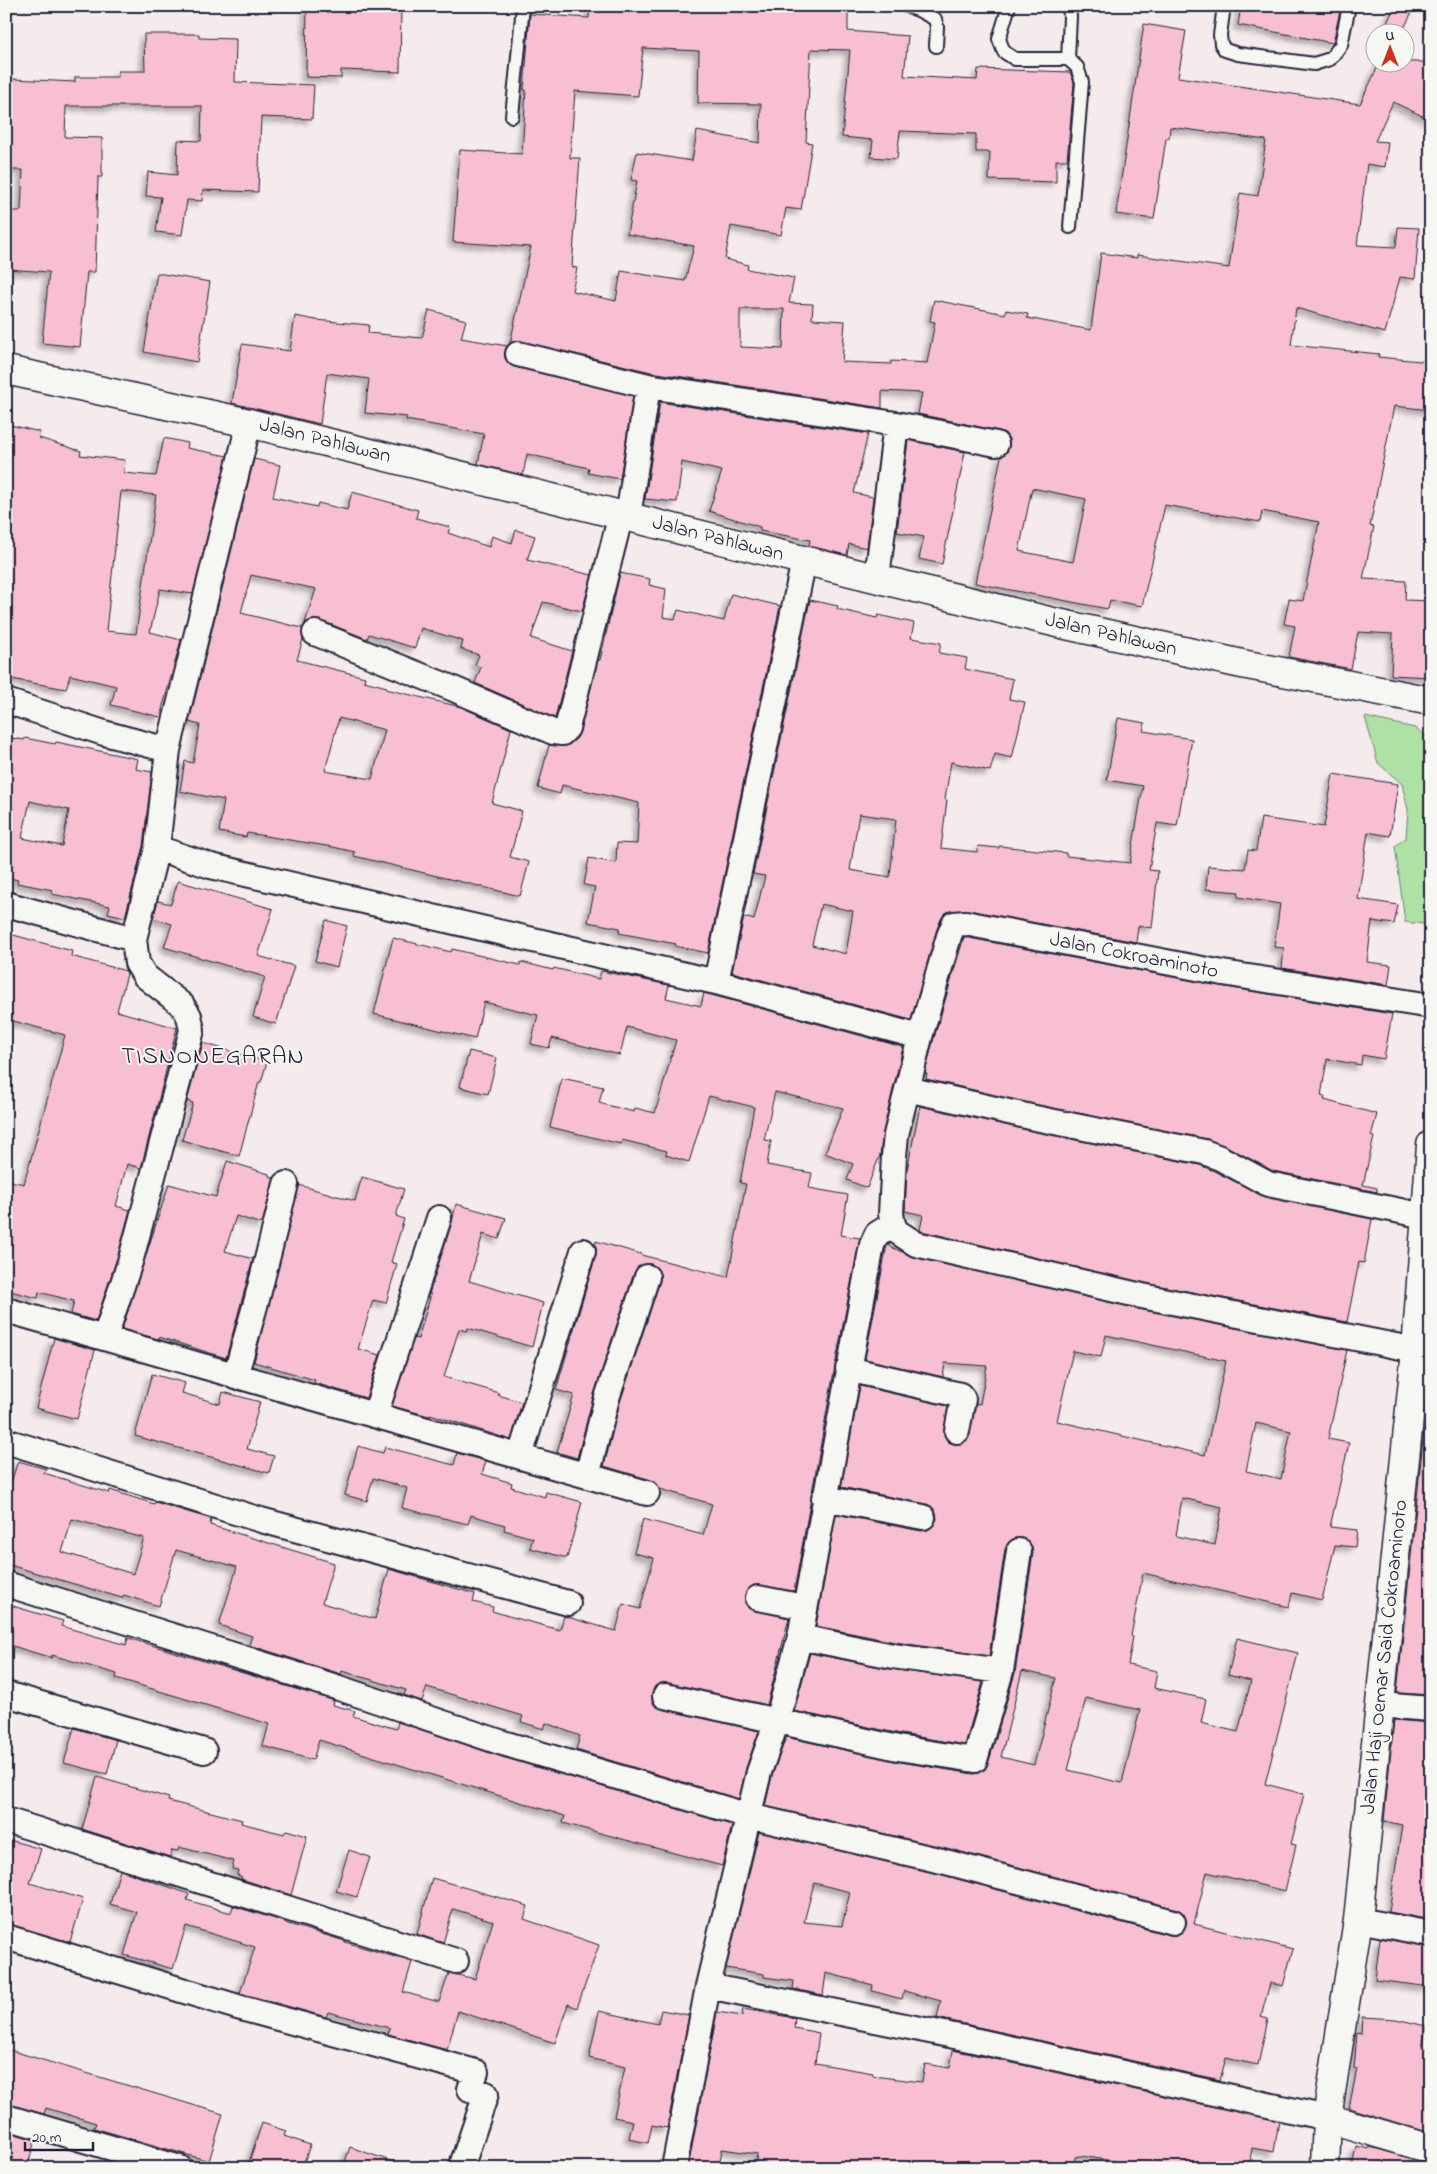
<svg xmlns="http://www.w3.org/2000/svg" width="1437" height="2174" font-family="'Indie Flower',sans-serif">
	<style>
		.green { fill: #ade2a4; stroke: #688270 }
		.building { fill: #f8bfd2; stroke: #22223b; fill-rule: evenodd; filter: url(#shadow) }
		.lines { fill: none; stroke-linecap: round; stroke-linejoin: round }
		.service-casing { stroke: #22223b; stroke-width: 16 }
		.minor-casing { stroke: #22223b; stroke-width: 28 }
		.tertiary-casing { stroke: #22223b; stroke-width: 31 }
		.secondary-casing { stroke: #22223b; stroke-width: 31 }
		.service { stroke: #f6f6f2; stroke-width: 12 }
		.minor { stroke: #f6f6f2; stroke-width: 24 }
		.tertiary { stroke: #f6f6f2; stroke-width: 28 }
		.secondary { stroke: #f6f6f2; stroke-width: 28 }
		.labels { text-anchor: middle; dominant-baseline: central; stroke-width: 4; stroke-linejoin: round; paint-order: stroke }
		.street-label { font-size: 21px; fill: #22223b; stroke: #f6f6f2 }
		.quarter-label { font-size: 24px; letter-spacing: 1px; fill: #22223b; stroke: #f6f6f2 }
	</style>
	<defs>
		<filter id="shadow"><feDropShadow dx="-4.5" dy="4.5" stdDeviation="2.5" flood-color="#0004"/></filter>
	</defs>
	<rect width="100%" height="100%" fill="#f6ebec"/>
	<filter id="ink" filterUnits="userSpaceOnUse"><feTurbulence type="fractalNoise" baseFrequency=".02" numOctaves="2"/><feDisplacementMap in="SourceGraphic" scale="10" xChannelSelector="R" yChannelSelector="G"/><feConvolveMatrix kernelMatrix="1 2 1 2 8 2 1 2 1" color-interpolation-filters="sRGB"/></filter>
	<g filter="url(#ink)">
		<!-- green -->
		<path class="green" d="M1365,717L1415,728L1431,740V925L1405,922L1395,846L1406,838L1408,810L1402,784L1378,763Z"/>
		<!-- building -->
		<path class="building" d="M307,6H401L400,72L341,70V78L306,77Z
			M590,6L848,8V31L908,36L904,76L977,80L978,69L1070,72L1074,83L1067,160H1056V182L989,180L990,152H976V134L900,131L897,159L871,157L873,140L842,137L850,50L811,49L806,142L812,143L801,210L786,208L781,235L731,226L725,259L748,265L747,269L794,278L789,303L813,304L812,319L845,321L842,362L891,364V361L927,363L935,322L930,321L934,300L1005,314L1006,310L1028,314L1027,318L1091,330L1101,253L1137,258V255L1229,268L1240,193L1258,196L1266,140L1170,127L1169,138H1166L1154,219L1116,214L1144,24L1186,31L1178,77L1360,104L1380,62H1431V120L1393,102L1375,141L1388,142L1385,167L1367,164L1357,245L1396,247L1398,227L1419,228L1415,279L1400,277L1385,333L1296,308L1291,345L1379,354L1378,357L1431,362V410L1394,406L1370,526L1374,527L1363,579L1406,581L1405,600L1431,601V677L1391,675L1393,634L1358,632L1351,669L1289,657L1295,626L1284,624L1289,599L1303,601L1319,522L1262,511L1260,522L1165,505L1142,606L1110,600L1108,609L975,583L1001,457L1006,453L1009,447V439L1005,433L999,431L918,414L922,393L882,391V408L651,372L521,341L510,344L531,247L453,242L460,150L522,154L526,90H524L530,14L589,18ZM643,48L699,51L698,103L761,104L760,143L697,131L692,161L637,152L631,180L637,181L627,234L694,246L685,281L621,271L616,301L572,291L577,268L572,267L580,158H570L575,91L638,96ZM740,309H784L783,349L740,347ZM1032,488L1086,499L1073,562L1019,551Z
			M1241,6H1341L1333,43L1238,25Z
			M1395,6H1415L1402,32H1393L1384,29Z
			M144,34H199V38L236,39L235,82L314,85L312,119L261,117L258,192L203,190L202,201L187,200L182,235L156,232L161,197L146,196L148,172L177,175L178,140L201,141L202,106H66L65,137L102,138V177H98L95,272H87L80,347L42,343L49,272L6,269V211H21L23,170H6L13,79L75,82V77H118V71H145Z
			M157,273L210,282L197,362L144,352Z
			M429,310L466,320L461,338L507,346L505,351V358L509,364L514,367L633,396L620,479L588,473L589,468L527,454L523,475L478,464L484,434L406,420L407,417L365,413L369,379L327,373L320,424L232,403L242,344L290,351L295,316L316,320L369,325L368,333L422,338Z
			M660,402L868,434L854,493L873,497L867,548L849,544L847,555L809,546L810,540L760,531V527L709,511L722,471L682,462L677,502L645,499Z
			M6,424L40,432L39,438L81,451L80,455L125,460L124,473L156,476L164,438L188,443L187,448L227,456L193,594L160,589L150,632L181,640L160,717L111,705L116,686L70,675L66,689L6,678ZM121,491L156,495L136,634L106,631Z
			M908,440L965,452L942,564L919,559L924,537L897,532Z
			M254,459L280,465L273,497L317,507L318,503L347,510L352,492L418,510L416,518L450,527L448,533L489,547L492,536L512,543L516,530L535,536L527,560L592,575L582,611L543,602L531,638L572,651L555,718L475,683L481,667L475,665L479,655L461,649L463,641L421,628L415,648L369,634L367,639L320,620H313L305,623L316,589L251,575L241,613L302,628L303,639L297,660L365,677L364,681L387,687L386,689L461,707L511,729L492,803L522,811L510,857L529,862L520,896L354,856L355,852L333,847L247,833L246,837L219,832L224,800L180,791L185,761L193,763L200,725L189,722ZM339,718L385,730L372,779L325,771Z
			M620,573L650,579L649,585L666,589L663,617L675,619L678,610L724,621L731,594L780,606L708,953L675,946L676,944L619,933L620,928L588,922L595,887L584,885L589,858L616,863L617,843L637,844L639,803L562,785L560,794L538,788L549,745L567,746L577,738L580,731L598,660H600Z
			M810,600L838,606L837,609L877,618L878,615L914,623L911,638L941,643L939,653L967,658L965,669L1013,679L1009,699L1025,702L1012,758L995,754L990,771L951,762L945,799L947,800L941,848L977,852L978,846L999,848V846L1066,853V856L1130,863L1143,786L1107,780L1118,718L1145,723L1143,731L1192,739L1177,826L1157,823L1149,870L1158,871L1152,928L1138,926L1136,942L968,910L946,913L941,919L936,932L911,1020L732,972L744,917L754,920L765,876L753,874ZM859,814L896,819L890,877L850,870ZM821,904L853,911L846,954L812,945Z
			M6,737L24,740L25,738L55,744L56,742L138,759L136,769L152,772L143,846L125,917L108,913L110,906L52,894L53,890L17,883L18,880L6,877ZM30,801L69,810L62,846L22,838Z
			M1333,774L1398,784L1390,836L1368,832L1358,899L1398,905L1394,924L1372,921L1367,962L1391,965L1388,985L1282,968L1284,948L1274,947L1280,904L1238,897L1239,892L1206,889L1208,866L1245,869L1248,850L1256,851L1261,818L1324,827Z
			M178,881L273,909L258,956L294,966L276,1024L253,1017L265,977L164,947L172,924L153,918L158,901L171,904Z
			M326,920L347,926L337,967L315,961Z
			M6,933L72,951L71,956L126,971L127,974L117,1011L177,1028L141,1168L127,1164L116,1206L130,1210L118,1255L96,1321L71,1314L74,1301L39,1292L38,1298L6,1290V1180L24,1184L65,1035L6,1019Z
			M964,937L1220,986L1392,1014L1384,1059L1362,1055L1361,1065L1327,1059L1321,1096L1325,1097L1324,1100L1377,1114L1371,1136L1374,1137L1363,1185L1377,1188V1192L1273,1171L1226,1146L1207,1139L1038,1105L926,1079L927,1074L925,1073L933,1041Z
			M393,938L451,952L452,949L520,965L521,962L553,970L554,968L599,979L601,971L645,980L669,985L666,998L701,1006L704,993L903,1047L883,1132L880,1155L867,1188L847,1180L853,1164L825,1153L843,1108L775,1092L764,1140L771,1141L767,1165L812,1173L809,1188L848,1195L841,1235L860,1238L835,1366L794,1591L754,1585L748,1589L745,1595V1603L749,1609L789,1618L767,1705L668,1683H661L655,1686L652,1693V1701L655,1706L662,1709L759,1731L746,1768L739,1799L576,1750L580,1736L546,1723L544,1729L521,1722L523,1716L427,1687L422,1701L404,1695L406,1690L342,1671L341,1674L249,1645L252,1636L219,1625L237,1567L176,1550L159,1606L124,1595L122,1598L6,1564V1498L18,1461L46,1469L44,1473L109,1493L110,1490L154,1504L155,1502L211,1519L210,1525L334,1563L322,1603L375,1619L389,1569L475,1594L473,1602L493,1607L492,1611L512,1617L560,1630L564,1616L616,1631L623,1604L640,1609L654,1558L634,1553L643,1519L703,1535L712,1504L660,1489L656,1483L651,1480L604,1466L620,1402L660,1281V1274L657,1268L651,1264H644L638,1267L634,1273L594,1394L577,1458L557,1452L574,1395L556,1390L596,1255V1241L641,1254V1255L728,1277L746,1184L740,1183L754,1107L709,1096L689,1162L666,1155L667,1151L622,1140L621,1144L550,1127L562,1078L603,1087L599,1103L634,1112L635,1108L655,1113L676,1040L627,1027L620,1055L552,1038L549,1048L531,1044L538,1015L484,1002L475,1039L374,1014ZM72,1519L144,1538L133,1574L62,1552Z
			M203,1043L267,1062L261,1082H259L239,1156L182,1140L193,1103L187,1101Z
			M469,1051L497,1058L488,1094L460,1087Z
			M920,1106L1032,1131L1200,1165L1214,1171L1265,1197L1372,1219L1364,1263L1359,1262L1347,1322L1145,1283L921,1231L920,1230L923,1215L905,1211L907,1170Z
			M227,1161L269,1174V1176L274,1178L262,1224L236,1216L225,1251L253,1259L226,1358L159,1337L158,1339L122,1329L169,1184L216,1197Z
			M362,1177L404,1189L396,1216L404,1219L391,1262L397,1264L386,1303L373,1300L358,1349L380,1355L366,1398L314,1383L315,1380L254,1362L299,1185L355,1201Z
			M456,1204L506,1218L499,1239L483,1234L469,1281L543,1303L532,1347L468,1328L467,1331L459,1329L444,1377L499,1393L498,1395L522,1402L511,1440L430,1414L429,1416L392,1406L414,1338L418,1339L431,1294H429L452,1222Z
			M887,1245L913,1257L1139,1309L1347,1350L1328,1439L1349,1443L1330,1527L1357,1530L1355,1547L1335,1545L1322,1600L1292,1593L1289,1607L1143,1573L1131,1636L1133,1637L1128,1665L1157,1671L1154,1688L1206,1699L1201,1723L1238,1732L1251,1681L1228,1675L1237,1638L1298,1653L1265,1784L1304,1794L1291,1844L1296,1845L1285,1891L1207,1872L1194,1924L1293,1949L1283,1986L1270,1983L1261,2017L1268,2019L1258,2065L1226,2058L1220,2080L937,2018L941,2001L904,1991L902,1999L872,1991L873,1985L826,1973L823,1995L793,1989L794,1981L764,1977V1974L726,1968L759,1832L939,1874L1169,1935H1176L1182,1932L1186,1925V1919L1183,1913L1177,1909L946,1848L765,1806L772,1776L786,1737L895,1761L973,1774L980,1773L988,1764L1015,1673L1033,1553L1032,1546L1027,1540L1022,1538H1014L1008,1543L1005,1549L989,1656L895,1642L816,1626L836,1514L921,1531L928,1530L933,1526L937,1519L936,1512L932,1507L926,1504L841,1487L860,1386L948,1406L944,1435L948,1442L954,1444H961L967,1440L970,1434L976,1403L980,1404L987,1366L945,1363L943,1377L865,1359ZM1106,1335L1226,1361L1205,1455L1057,1421L1073,1351L1101,1357ZM1256,1423L1291,1431L1281,1479L1246,1471ZM1182,1498L1222,1507L1215,1545L1176,1536ZM1022,1671L1056,1678L1034,1765L1001,1757ZM1086,1698L1140,1710L1122,1783L1068,1770ZM814,1883L850,1892L842,1926L804,1922Z
			M54,1338L95,1350L77,1419L36,1408Z
			M152,1374L185,1383L182,1393L220,1404L223,1392L260,1402L247,1449L274,1456L269,1473L135,1436Z
			M1424,1430H1431V1695L1397,1693Z
			M358,1446L383,1453L385,1447L454,1465L457,1453L486,1461L482,1474L512,1483L511,1487L545,1497L546,1492L582,1502L567,1558L530,1548L533,1538L504,1530L505,1525L471,1515L468,1524L402,1508L407,1488L373,1478L367,1501L345,1495Z
			M6,1604L63,1621L61,1626L126,1645L128,1638L332,1700L334,1701L333,1705L355,1711L353,1716L396,1729L398,1722L499,1756L732,1825L722,1866L563,1823L565,1816L319,1740L313,1760L263,1746L269,1724L116,1678L117,1674L52,1655V1658L6,1644Z
			M810,1653L890,1669L983,1682L965,1745L901,1734L794,1711Z
			M1394,1720L1431,1723V1807L1423,1836L1431,1837V1920L1389,1912L1402,1825L1384,1821Z
			M74,1728L116,1740L107,1774L64,1763Z
			M97,1777L169,1798L168,1801L242,1820L241,1823L284,1834L286,1830L307,1836L291,1895L241,1879L242,1877L237,1875L238,1870L232,1869L234,1861L179,1847L178,1851L172,1850L170,1857L82,1829Z
			M6,1839L41,1849L30,1883L83,1899L70,1942L6,1924Z
			M349,1850L370,1857L357,1897L336,1891Z
			M120,1870L189,1894L187,1900L231,1913L233,1906L285,1922V1923L345,1941V1942L412,1962L403,1992L439,2002L449,1973L475,1979L493,1921L453,1909L443,1943L417,1934L432,1878L528,1906L524,1919L599,1945L577,2008L568,2004L555,2043L458,2011L447,2050L388,2034L390,2028L328,2012L326,2017L240,1993L255,1947L229,1939L186,1926L173,1969L124,1955L137,1912L110,1904Z
			M1380,1938L1431,1947V1987L1375,1980Z
			M743,2009L795,2018L794,2028L819,2033L815,2063L873,2073V2076L922,2082L925,2064L950,2068L953,2050L1279,2121L1274,2152L1252,2148L1249,2168H1113L1114,2161L1080,2156L1075,2157L1074,2168H755L757,2154L722,2149L719,2168H688L717,2012L742,2016Z
			M661,2010L689,2015L667,2128L652,2125L648,2143L629,2139L633,2121L614,2117L625,2067L589,2058L599,2011L658,2024Z
			M1362,2017L1396,2019L1426,2026L1422,2047L1431,2050V2133L1349,2108L1357,2069H1354L1357,2033L1361,2034Z
			M6,2049L223,2114L209,2161L94,2128L96,2123L46,2108L44,2114L6,2104Z
			M262,2123L286,2131L284,2136L310,2145L302,2168H247Z
			M6,2131L35,2140L27,2168H6Z
			M1356,2146L1369,2149L1370,2147L1431,2164V2168H1352Z
			M350,2147L402,2165L401,2168H343Z"/>
		<g class="lines">
			<!-- service casing -->
			<g class="service-casing">
				<path id="service" d="M907,6L918,10L935,19L937,27L936,46
					M1009,6L999,39L1004,52L1015,59H1068L1077,67L1082,82L1070,227
					M1224,6L1220,35L1221,44L1225,50L1238,54L1314,64L1330,59L1341,45L1349,6
					M1068,59L1070,17L1069,6
					M512,116L523,6"/>
			</g>
			<!-- minor casing -->
			<g class="minor-casing">
				<path id="minor" d="M518,354L648,386L896,424L996,444
					M628,517L648,386
					M877,578L896,424
					M315,633L449,687L553,732L562,733L567,728L621,514
					M6,701L104,733L168,750
					M157,848L211,866L716,982L804,560
					M6,904L134,939
					M716,982L920,1037
					M907,1089L1035,1118L1204,1152L1220,1158L1268,1184L1425,1216
					M6,1310L647,1493
					M105,1337L131,1259L192,1030L189,1016L182,1005L145,976L137,963L134,939L157,848L168,750L249,423
					M1416,1350L1142,1296L916,1244L896,1231L893,1224L891,1214L894,1156L896,1135L920,1037L949,936L954,924L965,923L1223,973L1431,1006
					M848,1369L960,1395L963,1399L957,1431
					M235,1377L257,1299L286,1184
					M375,1415L439,1218
					M6,1441L261,1520L568,1603
					M520,1456L583,1251
					M587,1476L607,1398L647,1277
					M824,1498L923,1517
					M6,1584L336,1687L503,1743L749,1816L942,1861L1173,1922
					M758,1598L804,1607
					M800,1637L893,1656L1001,1671
					M6,1694L204,1751
					M665,1696L898,1748L975,1760L1001,1671L1019,1551
					M1379,1705L1431,1709
					M6,1820L456,1961
					M1358,1920L1431,1934
					M6,1937L241,2008L476,2072L470,2089L486,2094L461,2168
					M708,1986L964,2038L1327,2118
					M6,2117L180,2168
					M674,2168L708,1986L759,1772L777,1721L800,1637L872,1245L877,1234L893,1224"/>
			</g>
			<!-- tertiary casing -->
			<g class="tertiary-casing">
				<path id="tertiary" d="M1327,2118L1431,2149"/>
			</g>
			<!-- secondary casing -->
			<g class="secondary-casing">
				<path id="secondary" d="M6,370L249,423L1053,622L1242,664L1431,701
					M1325,2168L1327,2118L1358,1920L1416,1350L1431,1145"/>
			</g>
			<!-- service -->
			<use href="#service" class="service"/>
			<!-- minor -->
			<use href="#minor" class="minor"/>
			<!-- tertiary -->
			<use href="#tertiary" class="tertiary"/>
			<!-- secondary -->
			<use href="#secondary" class="secondary"/>
		</g>
	</g>
	<g class="labels">
		<!-- street labels -->
		<g class="street-label">
			<text transform="translate(325 441) rotate(14)">Jalan Pahlawan</text>
			<text transform="translate(718 539) rotate(14)">Jalan Pahlawan</text>
			<text transform="translate(1111 635) rotate(13)">Jalan Pahlawan</text>
			<text transform="translate(1134 956) rotate(11)">Jalan Cokroaminoto</text>
			<text transform="translate(1385 1657) rotate(-84)">Jalan Haji Oemar Said Cokroaminoto</text>
		</g>
		<!-- quarter labels -->
		<g class="quarter-label">
			<text x="213" y="1057">TISNONEGARAN</text>
		</g>
	</g>
	<!-- margin -->
	<rect width="1437" height="2174" fill="none" stroke="#f6f6f2" stroke-width="25"/>
	<rect x="12" y="12" width="1412" height="2149" fill="none" stroke="#22223b" stroke-width="2" filter="url(#ink)"/>
	<!-- north arrow -->
	<g transform="translate(1390 48)"><circle r="24" fill="#f6f6f2" stroke="#a1a1a9"/>
	<path d="M0-4L9 19L0 12L-9 19Z" fill="#c8321e"/>
	<text y="-8" font-size="14" font-weight="bold" text-anchor="middle" fill="#22223b">U</text>
	</g>
	<!-- scale -->
	<path d="M25 2142v8h68v-8" fill="none" stroke="#22223b" stroke-width="2.5"/>
	<text x="32" y="2142" font-size="15" fill="#22223b" stroke="#f6f6f2" stroke-width="4" paint-order="stroke">20 m</text>
</svg>
